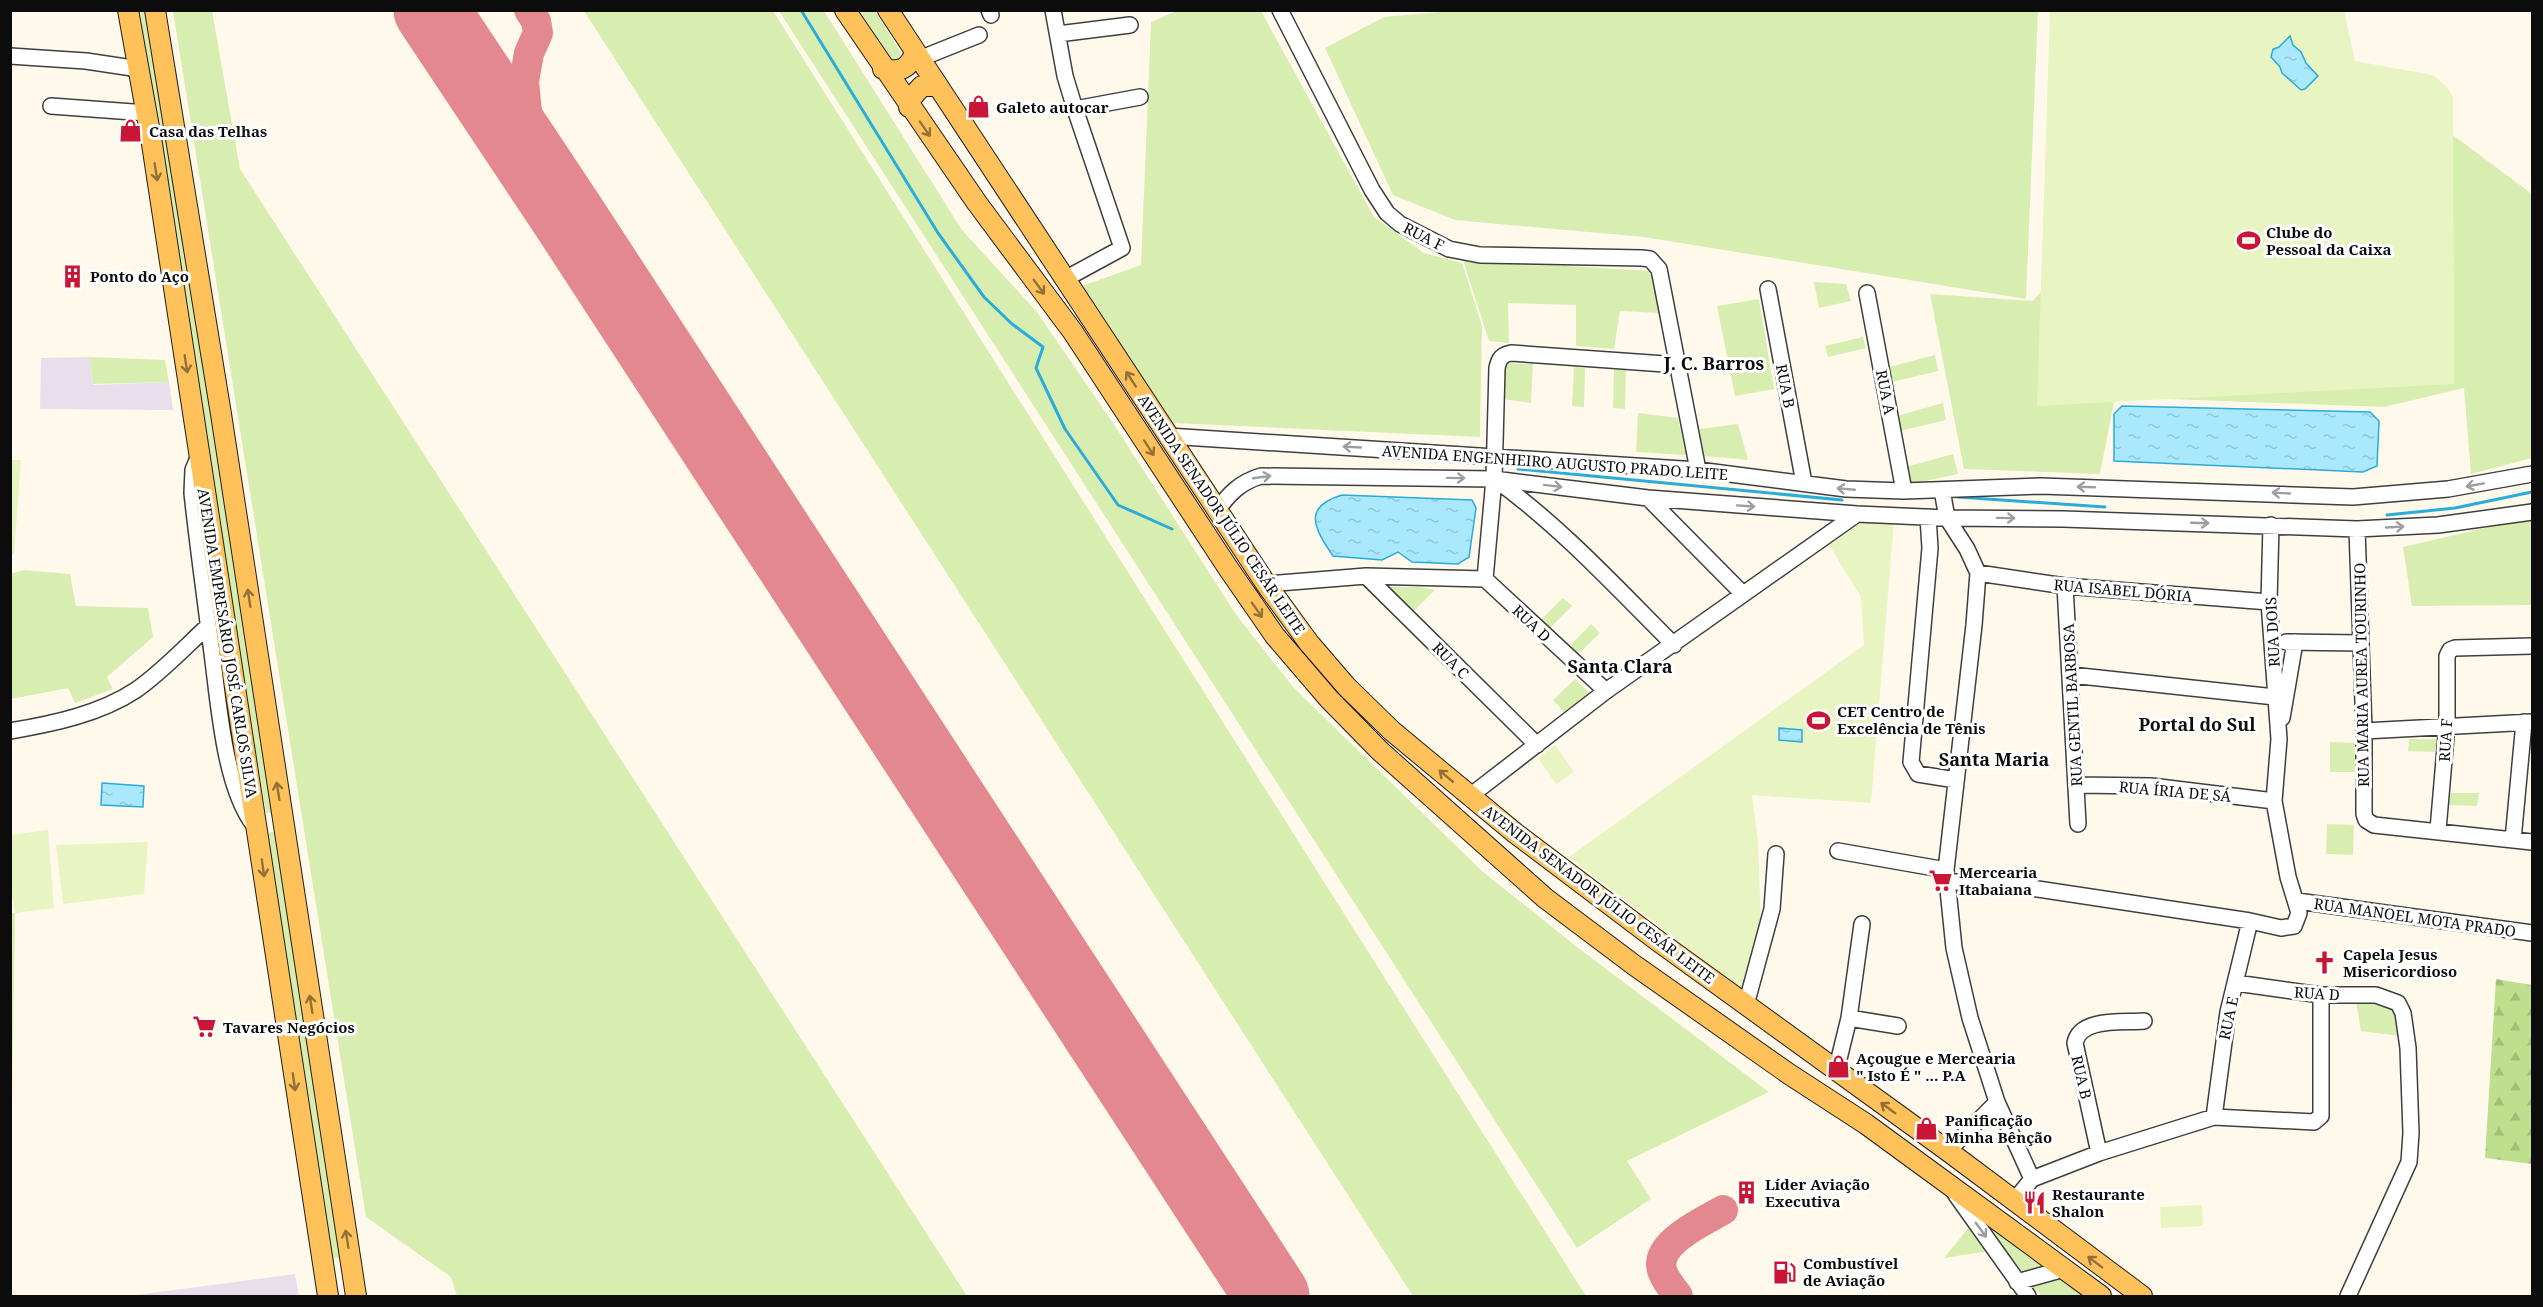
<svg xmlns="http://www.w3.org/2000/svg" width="2543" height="1307" font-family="'Noto Serif',serif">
<defs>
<pattern id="forest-firs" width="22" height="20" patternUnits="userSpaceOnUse" patternTransform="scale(1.5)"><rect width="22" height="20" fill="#bee08e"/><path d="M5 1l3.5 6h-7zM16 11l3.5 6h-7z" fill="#a2bf79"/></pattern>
<pattern id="water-ripples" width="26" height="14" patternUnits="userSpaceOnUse" patternTransform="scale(1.5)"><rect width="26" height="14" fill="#aae8fd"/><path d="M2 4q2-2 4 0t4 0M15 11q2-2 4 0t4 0" fill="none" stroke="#91c6d8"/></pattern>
</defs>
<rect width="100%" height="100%" fill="#fff9eb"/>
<path fill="#e9dfec" d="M90 357 93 385 169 382 173 410 40 409 41 358Z
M295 1274 299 1296H128Z"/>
<path fill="#d8eeb1" d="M134 11H146L160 74 275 813H266Z
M173 11H212L240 169 967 1296H457L451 1277 366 1217Z
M584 11H773L1586 1296H1413Z
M779 11H824L962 230 1037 312 1115 426 1237 616 1294 688 1482 871 1577 947 1769 1092 1627 1161 1651 1199 1577 1248Z
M852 11H875L901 53 899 60 894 62 884 61Z
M1177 11H1261L1374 217 1424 253 1462 263 1482 326 1480 437 1173 423 1082 286 1141 265 1151 22Z
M1451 11H2038L2026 299 1644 237 1455 220 1393 195 1325 48 1384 17Z
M2374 76 2532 194V458L2471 474 2464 388 2384 407 2115 397 2100 474 1964 469 1930 294 2033 301 2053 277Z
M1463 260 1652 271 1660 313 1620 311 1614 349 1576 346V305L1508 303 1509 343 1489 341Z
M1814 282 1846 284 1851 301 1819 308Z
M1759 299 1774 389 1735 396 1717 306Z
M1863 337 1866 348 1828 357 1825 346Z
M1935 355 1938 371 1892 382 1889 367Z
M90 357 165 360 169 382 93 384Z
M1504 363 1533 364 1531 403 1502 399Z
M1574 367 1585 368 1584 407 1572 406Z
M1614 370H1626L1625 409 1613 408Z
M1943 403 1946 420 1900 431 1897 416Z
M1638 413 1678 418 1686 455 1636 452Z
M1738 424 1748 460 1705 456 1699 429Z
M1953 454 1958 474 1912 484 1906 467Z
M2532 517V605L2412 606 2403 547Z
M24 570 70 574 76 606 148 608 153 637 107 677 113 689 75 703 68 688 11 699V574Z
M1385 587H1419L1435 590 1413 612Z
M1563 598 1572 606 1549 629 1541 620Z
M1591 624 1600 633 1577 655 1569 647Z
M1575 679 1591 694 1565 713 1553 700Z
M2409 739H2437L2435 752 2408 751Z
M2330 742 2358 743 2357 772H2330Z
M2450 793H2479L2477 806 2449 805Z
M2327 824 2354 825 2353 855 2326 854Z
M278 831 342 1259 328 1257 266 833Z
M11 913H15L11 1167 10 913Z
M2356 1001 2395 1007 2399 1036 2361 1031Z
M1970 1226 1989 1251 1944 1258Z
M1997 1230 2049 1269 2023 1275 1994 1236Z
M2058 1278 2069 1281 2090 1296H2042L2031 1286Z"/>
<path fill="url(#forest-firs)" d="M2496 979 2532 985V1164L2485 1158Z"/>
<path fill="#e9f4c3" d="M2050 11H2344L2355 61 2433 75 2447 87 2453 97 2454 384 2037 406Z
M10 460H21L14 554H10Z
M1865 520 1894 521 1871 803 1752 795 1758 842 1761 922 1744 992 1569 857 1864 645 1861 597 1829 545Z
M1555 745 1574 772 1556 784 1538 758Z
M48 830 54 908 15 913 10 880 11 835Z
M148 842 144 894 63 904 56 845Z
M2202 1205 2203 1226 2161 1228 2160 1207Z"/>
<path fill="url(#water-ripples)" stroke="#29acdb" stroke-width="1.5" d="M2290 36 2293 45 2301 52 2306 63 2318 76 2305 89 2301 90 2282 73 2280 67 2271 57 2273 49 2279 47Z
M2122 406 2370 412 2379 421 2377 466 2363 472 2114 461V414Z
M1342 495 1472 500 1476 508 1469 557 1458 564 1412 562 1398 552 1382 560 1333 556C1314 528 1302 507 1342 495Z
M1779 728 1802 730V742L1779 740Z
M102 783 144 786 143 807 101 805Z"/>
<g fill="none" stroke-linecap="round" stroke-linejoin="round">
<path stroke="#29acdb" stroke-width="3" d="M801 10 938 233 984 297 1012 324 1043 347 1036 368 1065 429 1118 505 1172 529
M1518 469 1842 500
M1958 497 2105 507
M2387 515 2455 508 2532 492"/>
<path stroke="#e48890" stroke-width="30" d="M529 10 536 21 538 33 529 53 524 82 527 112 549 180 568 216
M462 58 458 32 462 10
M1678 1296C1673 1289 1666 1281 1663 1273 1651 1244 1703 1222 1723 1210"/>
<path stroke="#e48890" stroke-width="75" d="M431 10 568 216 1272 1296"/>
<defs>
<path id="minor" d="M989 10 991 15
M1053 10 1065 76 1075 109 1122 248 1065 279
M1280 10 1372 190 1387 213 1400 224 1449 249 1480 255 1642 258 1650 259 1659 269 1698 470
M1058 34 1130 25
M10 56 86 61 139 69
M919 59 979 35
M51 106 147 113
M1075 109 1140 97
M1768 289 1804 483
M1867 293 1904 491
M1168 436 1698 470 1846 489 1904 491 2041 486 2353 497 2448 489 2532 474
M198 458 193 470 192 493C198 549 206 605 213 661 219 708 225 786 253 824
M1496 480C1561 527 1616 587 1674 645
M1942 490 1947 518 1967 549 1978 573 1974 625 1946 870 1954 948 1970 1018 1997 1102 2032 1179
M1648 498 1743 594
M1217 511C1229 493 1241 482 1261 476L1494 479 1648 498 1857 514 1947 518 2063 519 2357 529 2438 525 2532 512
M1928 517 1930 548 1911 762 1918 774 1956 780
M2357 529 2364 731V814L2366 820 2374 825 2532 842
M1978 573 2065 586 2269 602
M1366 576 1537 745
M1485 579 1494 479 1497 368C1499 359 1501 355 1511 353L1679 365
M1485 579 1606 691
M1266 584 1366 576 1485 579
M2065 586 2078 824
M2286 642 2361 643
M2071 675 2275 697
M2282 718 2295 642
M10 731C52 724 100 714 136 690 162 672 185 647 208 626
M2364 731 2532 722
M2076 785 2151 786 2274 801
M1470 796 1606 691 1857 514
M2438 830 2447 725V656L2450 650 2455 648 2532 646
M2513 840 2524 722
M1838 851 1946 870
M1947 882H1992L2250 921 2281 928 2294 926 2299 913 2288 877 2274 801 2279 739 2269 602 2271 525
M2297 901 2532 933
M2236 983 2321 995H2376L2398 1003 2403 1013 2408 1048 2411 1133 2409 1162 2348 1296
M1746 1005 1772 909 1776 854
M1849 1018 1898 1026
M1836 1071 1849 1018 1862 924
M2214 1117 2228 1012 2250 921
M1948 1151 1997 1102
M2099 1153 2075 1043C2080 1017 2123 1023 2144 1021
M1956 1195 2028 1296
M2014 1201 2032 1179 2099 1153 2214 1117 2314 1122 2321 1116V995
M2017 1282 2064 1269"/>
<path id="major" d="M128 10 152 144 328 1296
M155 10 221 414 356 1296
M845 10 977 203 1073 332 1228 568 1275 636 1329 699 1380 751 1545 898 1634 965 1789 1074 1866 1124 2101 1296
M888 10 1266 584 1309 643 1346 686 1392 731 1515 833 1658 941 1948 1151 2142 1296
M883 69C900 72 908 70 915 53
M909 107 912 97 922 86H938"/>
</defs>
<use href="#minor" stroke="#3f3f3f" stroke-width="18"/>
<use href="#major" stroke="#1d1d1d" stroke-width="22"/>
<use href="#minor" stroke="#fff" stroke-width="15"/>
<use href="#major" stroke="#ffc25b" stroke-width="20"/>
</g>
<defs><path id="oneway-shaft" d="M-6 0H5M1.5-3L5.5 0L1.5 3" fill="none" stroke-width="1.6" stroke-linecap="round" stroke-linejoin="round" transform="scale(1.5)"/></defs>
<g stroke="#927037">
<use href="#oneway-shaft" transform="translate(925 129) rotate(55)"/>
<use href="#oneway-shaft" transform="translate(156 172) rotate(81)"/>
<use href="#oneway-shaft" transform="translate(1039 287) rotate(54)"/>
<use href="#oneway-shaft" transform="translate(186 364) rotate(81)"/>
<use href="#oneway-shaft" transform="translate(1131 379) rotate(-123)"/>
<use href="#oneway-shaft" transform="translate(1149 448) rotate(57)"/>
<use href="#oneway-shaft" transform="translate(249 598) rotate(-99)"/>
<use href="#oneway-shaft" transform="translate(1257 610) rotate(55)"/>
<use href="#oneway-shaft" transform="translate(1446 776) rotate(-140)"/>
<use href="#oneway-shaft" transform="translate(278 791) rotate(-99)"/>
<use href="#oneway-shaft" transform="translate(263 868) rotate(82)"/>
<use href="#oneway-shaft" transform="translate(311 1004) rotate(-99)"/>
<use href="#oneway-shaft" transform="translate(294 1082) rotate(82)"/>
<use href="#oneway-shaft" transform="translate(1888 1108) rotate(-144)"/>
<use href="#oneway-shaft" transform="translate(347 1239) rotate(-99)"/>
<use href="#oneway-shaft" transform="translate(2095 1262) rotate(-143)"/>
</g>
<g stroke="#9e9e9e">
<use href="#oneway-shaft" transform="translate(1352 447) rotate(-177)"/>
<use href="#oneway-shaft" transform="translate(1262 477) rotate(-8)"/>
<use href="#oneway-shaft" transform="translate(1456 478) rotate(1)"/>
<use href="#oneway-shaft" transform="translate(2475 485) rotate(170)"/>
<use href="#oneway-shaft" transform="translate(1553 486) rotate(7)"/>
<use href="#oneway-shaft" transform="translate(2086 487) rotate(-178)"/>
<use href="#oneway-shaft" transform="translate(1846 489) rotate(-175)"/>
<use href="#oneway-shaft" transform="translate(2281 493) rotate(-177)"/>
<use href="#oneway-shaft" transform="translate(1746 506) rotate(4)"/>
<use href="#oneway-shaft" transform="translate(2006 518) rotate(1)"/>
<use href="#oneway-shaft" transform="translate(2200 523) rotate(2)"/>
<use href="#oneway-shaft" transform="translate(2395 527) rotate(-3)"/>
<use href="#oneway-shaft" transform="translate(1981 1230) rotate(54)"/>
</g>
<defs>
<symbol id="shop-bare" viewBox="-9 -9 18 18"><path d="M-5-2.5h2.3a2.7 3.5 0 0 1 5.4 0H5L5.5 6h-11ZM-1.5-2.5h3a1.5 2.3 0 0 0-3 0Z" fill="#ca1636" stroke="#fff" stroke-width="2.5" paint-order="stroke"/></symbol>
<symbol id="stadium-bare" viewBox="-9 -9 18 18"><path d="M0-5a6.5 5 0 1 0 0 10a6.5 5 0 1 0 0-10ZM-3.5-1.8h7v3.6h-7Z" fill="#ca1636" stroke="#fff" stroke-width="2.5" paint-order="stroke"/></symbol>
<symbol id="building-bare" viewBox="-9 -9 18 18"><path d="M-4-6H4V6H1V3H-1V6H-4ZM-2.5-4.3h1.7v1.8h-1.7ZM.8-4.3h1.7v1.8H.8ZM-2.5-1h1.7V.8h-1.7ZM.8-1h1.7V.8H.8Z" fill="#ca1636" stroke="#fff" stroke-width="2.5" paint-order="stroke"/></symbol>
<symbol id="supermarket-bare" viewBox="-9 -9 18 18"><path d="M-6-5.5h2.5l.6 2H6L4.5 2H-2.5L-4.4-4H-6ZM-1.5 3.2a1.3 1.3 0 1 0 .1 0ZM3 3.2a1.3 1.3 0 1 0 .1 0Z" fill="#ca1636" stroke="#fff" stroke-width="2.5" paint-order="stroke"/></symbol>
<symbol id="church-bare" viewBox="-9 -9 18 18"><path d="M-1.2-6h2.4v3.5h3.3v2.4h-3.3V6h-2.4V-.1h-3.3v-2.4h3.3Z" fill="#ca1636" stroke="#fff" stroke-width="2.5" paint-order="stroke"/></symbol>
<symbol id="restaurant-bare" viewBox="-9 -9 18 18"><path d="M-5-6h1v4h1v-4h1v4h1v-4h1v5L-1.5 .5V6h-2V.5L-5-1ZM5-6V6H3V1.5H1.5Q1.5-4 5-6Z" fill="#ca1636" stroke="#fff" stroke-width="2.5" paint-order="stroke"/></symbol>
<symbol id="fuel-bare" viewBox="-9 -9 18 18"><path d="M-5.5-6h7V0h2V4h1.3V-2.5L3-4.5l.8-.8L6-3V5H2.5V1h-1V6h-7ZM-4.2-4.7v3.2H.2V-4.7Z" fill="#ca1636" stroke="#fff" stroke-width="2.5" paint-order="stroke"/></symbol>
</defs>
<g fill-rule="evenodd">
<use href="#shop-bare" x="962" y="90" width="33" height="33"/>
<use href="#shop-bare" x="114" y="114" width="33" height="33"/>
<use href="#stadium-bare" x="2232" y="224" width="33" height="33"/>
<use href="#building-bare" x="56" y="260" width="33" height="33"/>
<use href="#stadium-bare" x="1802" y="704" width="33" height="33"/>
<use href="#supermarket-bare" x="1924" y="864" width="33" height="33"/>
<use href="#church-bare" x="2308" y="946" width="33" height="33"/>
<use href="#supermarket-bare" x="188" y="1010" width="33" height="33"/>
<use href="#shop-bare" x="1822" y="1050" width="33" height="33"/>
<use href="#shop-bare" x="1910" y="1112" width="33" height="33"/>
<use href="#building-bare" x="1730" y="1176" width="33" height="33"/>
<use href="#restaurant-bare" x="2018" y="1186" width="33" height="33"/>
<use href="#fuel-bare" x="1768" y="1256" width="33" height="33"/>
</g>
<g text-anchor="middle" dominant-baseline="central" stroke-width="6" stroke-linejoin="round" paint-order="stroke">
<g font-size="15" font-weight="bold" fill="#0c0c0c" stroke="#fff" text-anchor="start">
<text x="996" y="107">Galeto autocar</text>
<text x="149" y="131">Casa das Telhas</text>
<text x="2266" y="232">Clube do<tspan x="2266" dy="17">Pessoal da Caixa</tspan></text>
<text x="90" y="276">Ponto do Aço</text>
<text x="1837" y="711">CET Centro de<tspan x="1837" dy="17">Excelência de Tênis</tspan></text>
<text x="1959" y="872">Mercearia<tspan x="1959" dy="17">Itabaiana</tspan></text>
<text x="2343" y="954">Capela Jesus<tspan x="2343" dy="17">Misericordioso</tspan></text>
<text x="223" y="1027">Tavares Negócios</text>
<text x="1856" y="1058">Açougue e Mercearia<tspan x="1856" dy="17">" Isto É " ... P.A</tspan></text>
<text x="1945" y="1120">Panificação<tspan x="1945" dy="17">Minha Bênção</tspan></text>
<text x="1765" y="1184">Líder Aviação<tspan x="1765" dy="17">Executiva</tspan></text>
<text x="2052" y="1194">Restaurante<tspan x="2052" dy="17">Shalon</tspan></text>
<text x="1803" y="1263">Combustível<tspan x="1803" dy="17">de Aviação</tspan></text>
</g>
<g font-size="15" fill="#0c0c0c" stroke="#fff">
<text transform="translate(1424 236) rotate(27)">RUA F</text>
<text transform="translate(1786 386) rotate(79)">RUA B</text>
<text transform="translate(1886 392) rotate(79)">RUA A</text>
<text transform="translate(1555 462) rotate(4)">AVENIDA ENGENHEIRO AUGUSTO PRADO LEITE</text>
<text transform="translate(1222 514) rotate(56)">AVENIDA SENADOR JÚLIO CESÁR LEITE</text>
<text transform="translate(2123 590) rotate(5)">RUA ISABEL DÓRIA</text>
<text transform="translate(1532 623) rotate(43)">RUA D</text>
<text transform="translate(2272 632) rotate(-93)">RUA DOIS</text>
<text transform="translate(228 643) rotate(81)">AVENIDA EMPRESÁRIO JOSÉ CARLOS SILVA</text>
<text transform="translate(1451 660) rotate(45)">RUA C</text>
<text transform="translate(2361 675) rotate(-91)">RUA MARIA AUREA TOURINHO</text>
<text transform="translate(2072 705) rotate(-93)">RUA GENTIL BARBOSA</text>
<text transform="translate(2445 740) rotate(-87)">RUA F</text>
<text transform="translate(2175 791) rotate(5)">RUA ÍRIA DE SÁ</text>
<text transform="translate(1599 894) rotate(37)">AVENIDA SENADOR JÚLIO CESÁR LEITE</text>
<text transform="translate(2415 917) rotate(8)">RUA MANOEL MOTA PRADO</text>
<text transform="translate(2317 993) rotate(4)">RUA D</text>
<text transform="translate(2228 1018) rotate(-78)">RUA E</text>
<text transform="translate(2082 1077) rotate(77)">RUA B</text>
</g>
<g font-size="18" font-weight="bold" fill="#0c0c0c" stroke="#fff">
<text x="1714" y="363">J. C. Barros</text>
<text x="1620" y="666">Santa Clara</text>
<text x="2197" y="724">Portal do Sul</text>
<text x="1994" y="759">Santa Maria</text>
</g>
</g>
<rect width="2543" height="1307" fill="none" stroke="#0c0c0c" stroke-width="24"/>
</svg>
